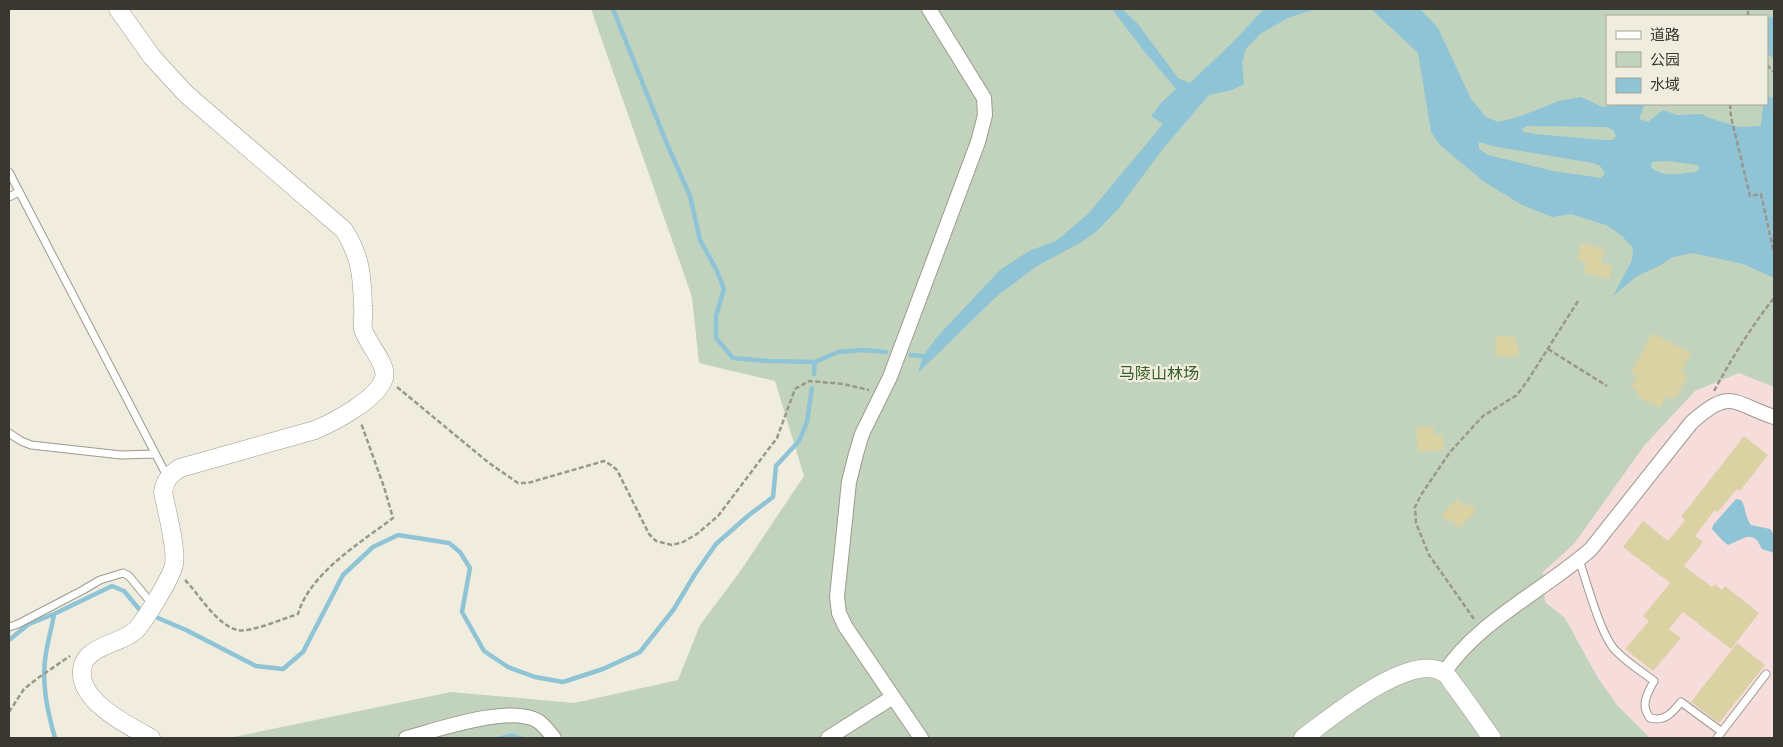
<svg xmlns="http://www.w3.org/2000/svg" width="1783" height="747" font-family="Rubik,'Noto Sans SC',sans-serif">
<rect width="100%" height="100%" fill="#f0eddf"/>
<path fill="#f7dcdc" d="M1739 373 1774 387V738H1650L1618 706 1598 678 1565 618 1545 602 1543 572 1574 544 1644 446 1695 391Z"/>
<path fill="#c1d3bc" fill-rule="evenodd" d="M591 9H1774V387L1739 373 1695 391 1644 446 1574 544 1543 572 1545 602 1565 618 1598 678 1618 706 1650 738H527L512 733 491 738H229L451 692 574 703 678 680 700 625 739 573 804 476 775 381 699 363 692 297ZM1607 16H1767V104H1607Z"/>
<path fill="#8ec4d6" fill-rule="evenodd" d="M1112 9H1122L1138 24 1178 78 1190 83 1231 44 1264 9H1315L1288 18 1260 34 1246 49 1242 63 1244 84 1232 90 1209 95 1162 150 1119 208 1097 231 1080 243 1037 266 997 296 918 373 923 356 937 337 1000 270 1029 251 1056 241 1088 214 1163 124 1151 116 1162 102 1176 89 1144 51Z
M1371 9H1419L1422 11 1438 28 1471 99 1486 117 1498 122 1518 117 1559 101 1581 97 1602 107 1628 104H1645L1639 119 1648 122 1663 110 1677 115 1703 114 1706 117 1739 127 1761 126 1763 104H1767V96L1774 98V278L1743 264 1693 253 1673 257 1659 266 1637 276 1613 296 1632 260 1633 248 1621 235 1606 225 1571 214 1552 217 1522 205 1483 181 1440 145 1431 132 1418 53ZM1527 126 1607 127 1613 130 1616 136 1613 140H1603L1535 134 1524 132 1522 129ZM1479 142 1497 147 1593 163 1600 166 1605 173 1601 178 1553 171 1488 155 1479 149ZM1668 161 1697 165 1700 167 1696 172C1681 173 1663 179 1651 167L1652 162Z
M1774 17V58L1767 54V18Z
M1736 499 1741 500C1746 507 1744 515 1751 525L1770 529 1773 533 1774 532V553L1762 549 1757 540 1752 537H1746L1728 545 1723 541 1712 529 1713 525Z
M512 733 527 738H491Z"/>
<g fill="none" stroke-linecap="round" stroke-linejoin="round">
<path stroke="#8ec4d6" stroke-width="4.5" d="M613 9 667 144 690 196 700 240 717 271 724 289 716 316V338L733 358 768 361 815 362
M911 355 923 356
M814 374 815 362 838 352 863 350 886 352
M54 614C52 627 48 640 46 653 41 682 47 710 55 738
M158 618 186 630 256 666 283 669 303 652 343 575 373 547 398 535 449 543 460 552 470 568 462 612 484 651 508 667 535 677 563 682 603 669 640 652 674 609 695 574 716 544 749 515 773 497 776 466 799 441 807 422 812 388
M9 640 29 624 54 614 112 586 124 591 139 609"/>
</g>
<path fill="#dbd2a4" d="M1581 243 1605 249 1601 263 1612 266 1609 279 1584 273 1586 262 1577 260Z
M1652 333 1691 353 1681 372 1688 376 1676 399 1666 397 1660 408 1636 396 1638 391 1631 387 1637 376 1631 373Z
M1496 336 1516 337 1515 344 1519 345 1518 357 1495 356Z
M1433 426 1434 435H1443L1444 450 1418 452 1416 428Z
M1744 436 1768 455 1740 491 1737 489 1718 512 1715 510 1695 536 1703 542 1684 566 1712 587 1715 584 1722 590 1725 586 1759 613 1731 649 1683 612 1669 629 1681 638 1653 671 1625 649 1649 621 1643 616 1670 583 1623 547 1643 521 1668 541 1685 520 1681 517Z
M1457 499 1465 507 1469 503 1476 511 1459 528 1451 520 1449 523 1441 515Z
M1737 643 1765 665 1719 723 1691 702Z"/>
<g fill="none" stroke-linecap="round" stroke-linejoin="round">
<defs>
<path id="service" d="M9 172 168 478
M9 197 19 192
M9 433 21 441 31 445 121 455 155 454
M1579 560C1587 582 1601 638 1617 652 1628 663 1641 671 1654 681 1647 694 1640 705 1650 718 1665 722 1672 713 1681 702L1722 732
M9 627 18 624 83 590 100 580 123 573 129 576 152 604
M1717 738 1766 674"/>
<path id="minor" d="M1444 673C1478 621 1545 590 1591 549L1691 423C1731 387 1732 403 1774 417
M406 738C437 730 510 704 538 721 544 725 550 733 554 738
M828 738 893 697
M921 738 845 626 839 613 837 597 849 482 856 454 862 434 890 377 978 142 985 115 984 98 929 9"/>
<path id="tertiary" d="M118 9 152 57 186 94 344 230C361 257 362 276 363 306 364 314 362 323 363 329 367 344 388 364 384 378 378 399 334 422 315 430L180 468C170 474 165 480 163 492 166 508 177 549 174 564 172 577 145 620 136 630 124 641 105 643 92 653 85 658 82 664 82 672 80 702 129 726 151 738
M1303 738C1329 719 1411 650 1444 673 1448 675 1451 681 1454 685 1467 702 1479 720 1492 738"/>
</defs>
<use href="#service" stroke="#9d9a8d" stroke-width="9"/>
<use href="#minor" stroke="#9d9a8d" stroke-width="16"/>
<use href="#tertiary" stroke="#9d9a8d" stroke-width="19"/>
<path stroke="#9a988e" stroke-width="2.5" stroke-dasharray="5 2.5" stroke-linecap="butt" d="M1748 16V9
M1767 65 1774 72
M1730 104 1731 117 1750 196 1761 194 1774 253
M1548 349 1607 386
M397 387 489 463 518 483H528L604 461 611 465 617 470 649 534 656 541 672 545 683 542 697 534 718 516 777 438 795 389 809 381 843 384 869 390
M1714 391C1732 358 1751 327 1774 298
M185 580C199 594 217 626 238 630 250 633 285 618 298 614 310 573 360 543 393 518L384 487 361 423
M1474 619 1429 555 1416 523 1415 507 1421 495 1450 452 1483 416 1517 395 1528 380 1578 301
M9 712 24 689 38 678 70 656"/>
<use href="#service" stroke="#fff" stroke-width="7"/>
<use href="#minor" stroke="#fff" stroke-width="14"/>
<use href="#tertiary" stroke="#fff" stroke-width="18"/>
</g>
<g text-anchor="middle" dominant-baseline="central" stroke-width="4.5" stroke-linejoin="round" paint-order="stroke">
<g font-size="16" fill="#375f2b" stroke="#f0eddf">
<text x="1159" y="373">马陵山林场</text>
</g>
</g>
<rect width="1783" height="747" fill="none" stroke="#383732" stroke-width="20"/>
<rect x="1606" y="15" width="162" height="90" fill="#f0eddf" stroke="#a6a49a"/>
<rect x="1616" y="31" width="25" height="8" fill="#ffffff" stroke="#a6a49a"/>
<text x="1650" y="40" font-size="15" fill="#383732">道路</text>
<rect x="1616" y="52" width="25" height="15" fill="#c1d3bc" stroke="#a6a49a"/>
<text x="1650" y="65" font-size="15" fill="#383732">公园</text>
<rect x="1616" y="78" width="25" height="15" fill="#8ec4d6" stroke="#a6a49a"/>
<text x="1650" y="90" font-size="15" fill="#383732">水域</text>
</svg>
